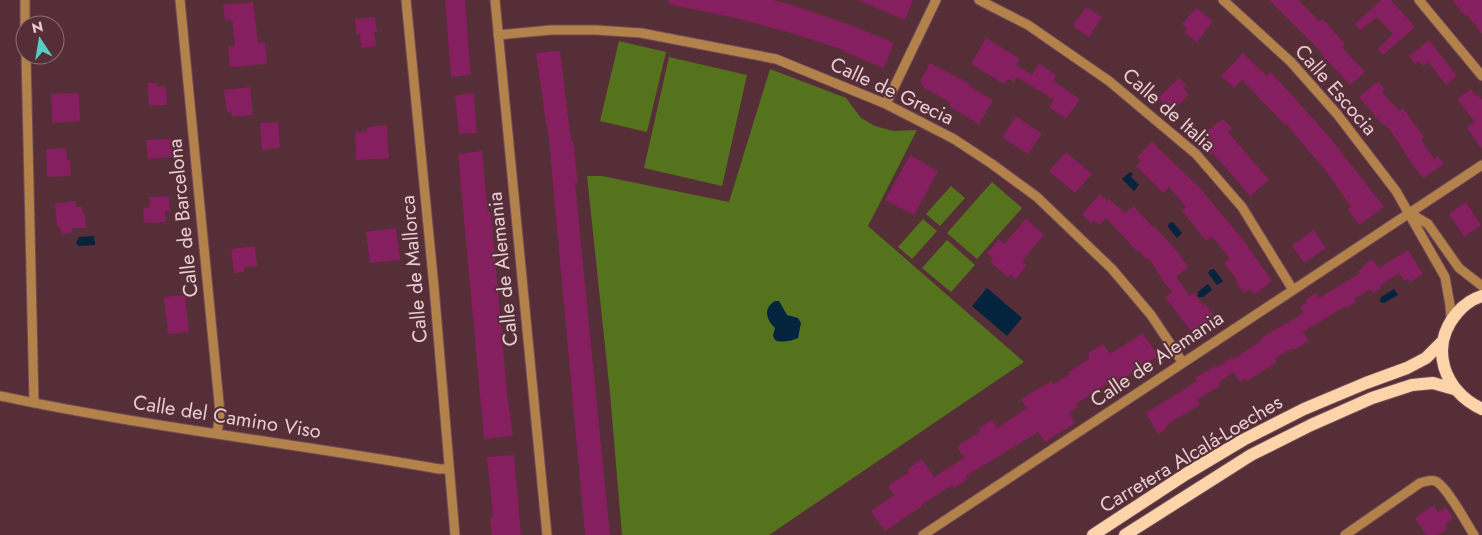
<svg xmlns="http://www.w3.org/2000/svg" width="1482" height="535" font-family="Jost,sans-serif">
<rect width="100%" height="100%" fill="#562e37"/>
<path fill="#55731d" d="M619 41 666 52 647 132 600 121Z
M669 57 747 75 722 186 644 168Z
M770 69 846 98 861 118 875 126 893 131 917 130 868 226 1024 362 769 535H622L610 393 587 176H602L729 202Z
M992 182 1022 208 977 259 947 233Z
M951 186 965 198 940 226 926 214Z
M923 219 937 231 912 259 898 247Z
M947 240 975 265 951 292 922 268Z"/>
<path fill="#04243e" d="M1130 172 1133 174 1131 177 1139 185 1134 191 1122 179Z
M1173 222 1182 233 1177 238 1168 227 1169 223Z
M94 236 95 245 79 246 76 243 79 237Z
M1214 269 1223 281 1217 285 1208 273 1210 270Z
M1208 284 1212 290 1203 297H1198V292Z
M987 288 1022 318 1007 336 972 306Z
M1394 289 1398 295 1384 303 1380 302 1381 297Z
M775 301H779L787 315 798 318 801 323 798 338C792 341 781 343 775 340L773 336 775 328C766 320 763 308 775 301Z"/>
<path fill="#851f5f" d="M445 0H465L471 75 451 77Z
M669 0H773L789 4 853 26 894 43 884 68 844 52V50L791 33 735 18 669 4Z
M858 0H913L905 20Z
M1269 0H1298L1319 21 1322 19 1328 25 1345 44 1342 47 1365 72 1350 85 1321 54 1322 53Z
M1381 0H1391L1415 27 1383 55 1378 49 1393 34 1377 17 1361 30 1355 24Z
M1452 0H1482V34L1467 15 1465 16Z
M253 2 258 43 265 42 267 64 230 67 228 46H235L232 19 225 20 223 5Z
M1086 7 1102 17 1089 37 1073 26Z
M1196 8 1213 21 1197 42 1184 32 1187 28 1182 24Z
M375 17 377 32H374L376 46 361 48 360 34H356L355 19Z
M986 38 1020 59 1016 65 1032 75 1039 63 1056 75 1053 81 1080 99 1066 119 1049 107 1054 100 1017 77 1014 82 1008 79 1004 84 971 64Z
M1429 40 1457 76 1446 85 1428 62 1423 66 1419 61 1415 64 1409 56Z
M560 51 571 141H573L578 183H575L580 234 610 535H585L548 130H547L536 53Z
M1243 53 1267 76 1271 72 1290 93 1332 140 1384 207 1359 225 1348 209 1351 207 1326 171 1286 124 1285 125 1242 80 1234 88 1221 76Z
M930 63 970 84 969 86 993 100 979 124 949 106 951 103 924 88 920 81Z
M1179 78 1186 85 1183 88 1189 94 1172 112 1158 98Z
M1378 81 1385 90 1382 92 1399 111 1403 108 1424 137 1421 139 1434 159 1438 156 1444 164 1424 178 1414 167 1390 130 1383 123 1382 124 1359 97Z
M147 83H157V86H166L167 105 149 106Z
M250 87 253 115 232 117 231 112H227L224 90Z
M1471 89 1476 96 1478 95 1482 100V149L1467 128 1475 122 1457 99Z
M79 93 80 121 52 123 51 94Z
M474 93 477 133 459 134 455 95Z
M1016 116 1042 134 1028 154 1002 137Z
M1223 119 1232 128 1228 132 1269 180 1250 196 1213 153 1211 155 1197 140 1218 122 1219 123Z
M278 122 280 148 262 150 260 123Z
M387 125 389 158 356 160 355 132 367 131V127Z
M172 139 173 157 148 159 146 140Z
M1152 142 1199 187 1244 241 1272 281 1254 295 1250 289 1244 293 1236 282 1238 281 1224 263 1230 259 1217 242 1211 237 1206 241 1182 211 1186 207 1169 187 1163 193 1136 166 1141 161 1137 157Z
M66 148 67 160H70L71 176 47 177 46 149Z
M482 151 488 212H491L507 393 513 436 484 439 458 154Z
M1066 152 1092 174 1075 193 1049 171Z
M910 155 938 171 914 215 885 200Z
M1100 194 1107 201 1109 199 1125 213 1133 206 1153 227 1154 226 1177 251 1188 267 1176 277 1190 296 1194 293 1203 305 1205 304 1216 319 1194 335 1165 297 1172 292 1161 279 1162 278 1149 259 1147 260 1139 251 1138 252 1106 218 1099 225 1094 220 1091 223 1082 214Z
M169 196 170 211 165 212 166 222 144 223 143 208 150 207 149 197Z
M76 201V207H82L83 214H85L86 228H72V233L61 234 60 227H57L55 203Z
M1466 202 1481 225 1464 237 1449 214Z
M1026 219 1044 235 1022 261 1027 265 1016 279 1010 275 1008 277 990 262 993 259 987 253 999 239 1004 244Z
M396 228 400 260 370 263 366 232Z
M1314 230 1326 248 1304 263 1292 245Z
M255 246 257 266 244 267V272L234 273 231 249Z
M1408 250 1423 274 1410 282 1408 279 1404 281 1399 273 1380 286 1381 288 1373 293 1371 289 1354 299 1356 302 1347 308 1346 306 1303 332 1309 341 1294 350 1293 348 1275 358 1277 362 1247 381 1245 379 1240 382 1233 372 1218 383 1220 386 1197 400 1200 405 1173 421 1166 426 1167 428 1158 434 1146 413 1197 381 1195 378 1215 366 1216 368 1232 357 1234 359 1262 340 1261 338 1304 313 1300 307 1307 303 1305 300 1316 293 1319 298 1360 273 1358 271 1364 267 1363 266 1372 259 1379 268Z
M185 295 189 332 168 334 164 297Z
M1143 333 1158 356 1109 387 1107 384 1076 404 1078 407 1069 413 1075 423 1045 442 1038 432 966 476 968 479 954 488 952 485 921 505 922 506 885 531 871 511 894 495 888 486 909 472 908 469 922 459 934 477 964 458 957 446 980 432 978 429 992 420 997 428 1027 408 1021 399 1052 381 1054 384 1070 374 1069 372 1090 358 1088 353 1103 344 1110 354Z
M514 455 521 535H492L490 518 493 517 487 457Z
M1434 505 1438 512 1446 507 1453 518 1445 524 1447 529 1437 535H1426L1415 518Z"/>
<g fill="none" stroke-linecap="round" stroke-linejoin="round">
<defs>
<path id="minor" d="M25 0V25
M180 0 220 413 217 433
M406 0 434 287 455 535
M495 0 547 535
M979 0 1028 25 1109 81 1196 154 1242 207 1293 290
M1223 0 1291 62 1337 114 1396 191 1445 277 1450 305 1451 320
M1419 0 1482 76
M498 35 551 30H596L641 33 776 59 886 104 954 139 992 164 1037 197 1112 269 1151 315 1183 363
M26 55 34 403
M886 104 936 0
M1411 214 1428 224 1459 268 1482 286
M0 396C145 427 293 443 439 469H448
M923 535 1482 165
M1345 535 1420 483C1425 482 1430 479 1435 481 1446 485 1467 524 1474 535"/>
<path id="major" d="M1482 296C1472 299 1463 306 1457 313 1428 347 1444 392 1482 409
M1093 535 1186 474 1243 440 1304 409 1366 383 1407 368 1426 358 1443 341
M1125 535 1251 455 1311 425 1372 398 1412 385 1433 383 1454 389"/>
</defs>
<use href="#minor" stroke="#704b53" stroke-width="11"/>
<use href="#major" stroke="#704b53" stroke-width="14"/>
<use href="#minor" stroke="#b3814a" stroke-width="9"/>
<use href="#major" stroke="#fdd4aa" stroke-width="12"/>
</g>
<g text-anchor="middle" dominant-baseline="central" stroke-width="4" stroke-linejoin="round" paint-order="stroke">
<g font-size="20" fill="#e7cdd1" stroke="#562e37">
<text transform="translate(1336 90) rotate(49)">Calle Escocia</text>
<text transform="translate(892 91) rotate(25)">Calle de Grecia</text>
<text transform="translate(1169 110) rotate(41)">Calle de Italia</text>
<text transform="translate(183 218) rotate(-96)">Calle de Barcelona</text>
<text transform="translate(414 269) rotate(-95)">Calle de Mallorca</text>
<text transform="translate(503 269) rotate(-96)">Calle de Alemania</text>
<text transform="translate(1157 359) rotate(-34)">Calle de Alemania</text>
<text transform="translate(227 417) rotate(9)">Calle del Camino Viso</text>
<text transform="translate(1191 454) rotate(-31)">Carretera Alcalá-Loeches</text>
</g>
</g>
<g transform="translate(40 40) rotate(348)"><circle r="24" fill="#562e37" stroke="#906e75"/>
<path d="M0-4L9 19L0 12L-9 19Z" fill="#56cec3"/>
<text y="-8" font-size="14" font-weight="bold" text-anchor="middle" fill="#e7cdd1">N</text>
</g>
</svg>
